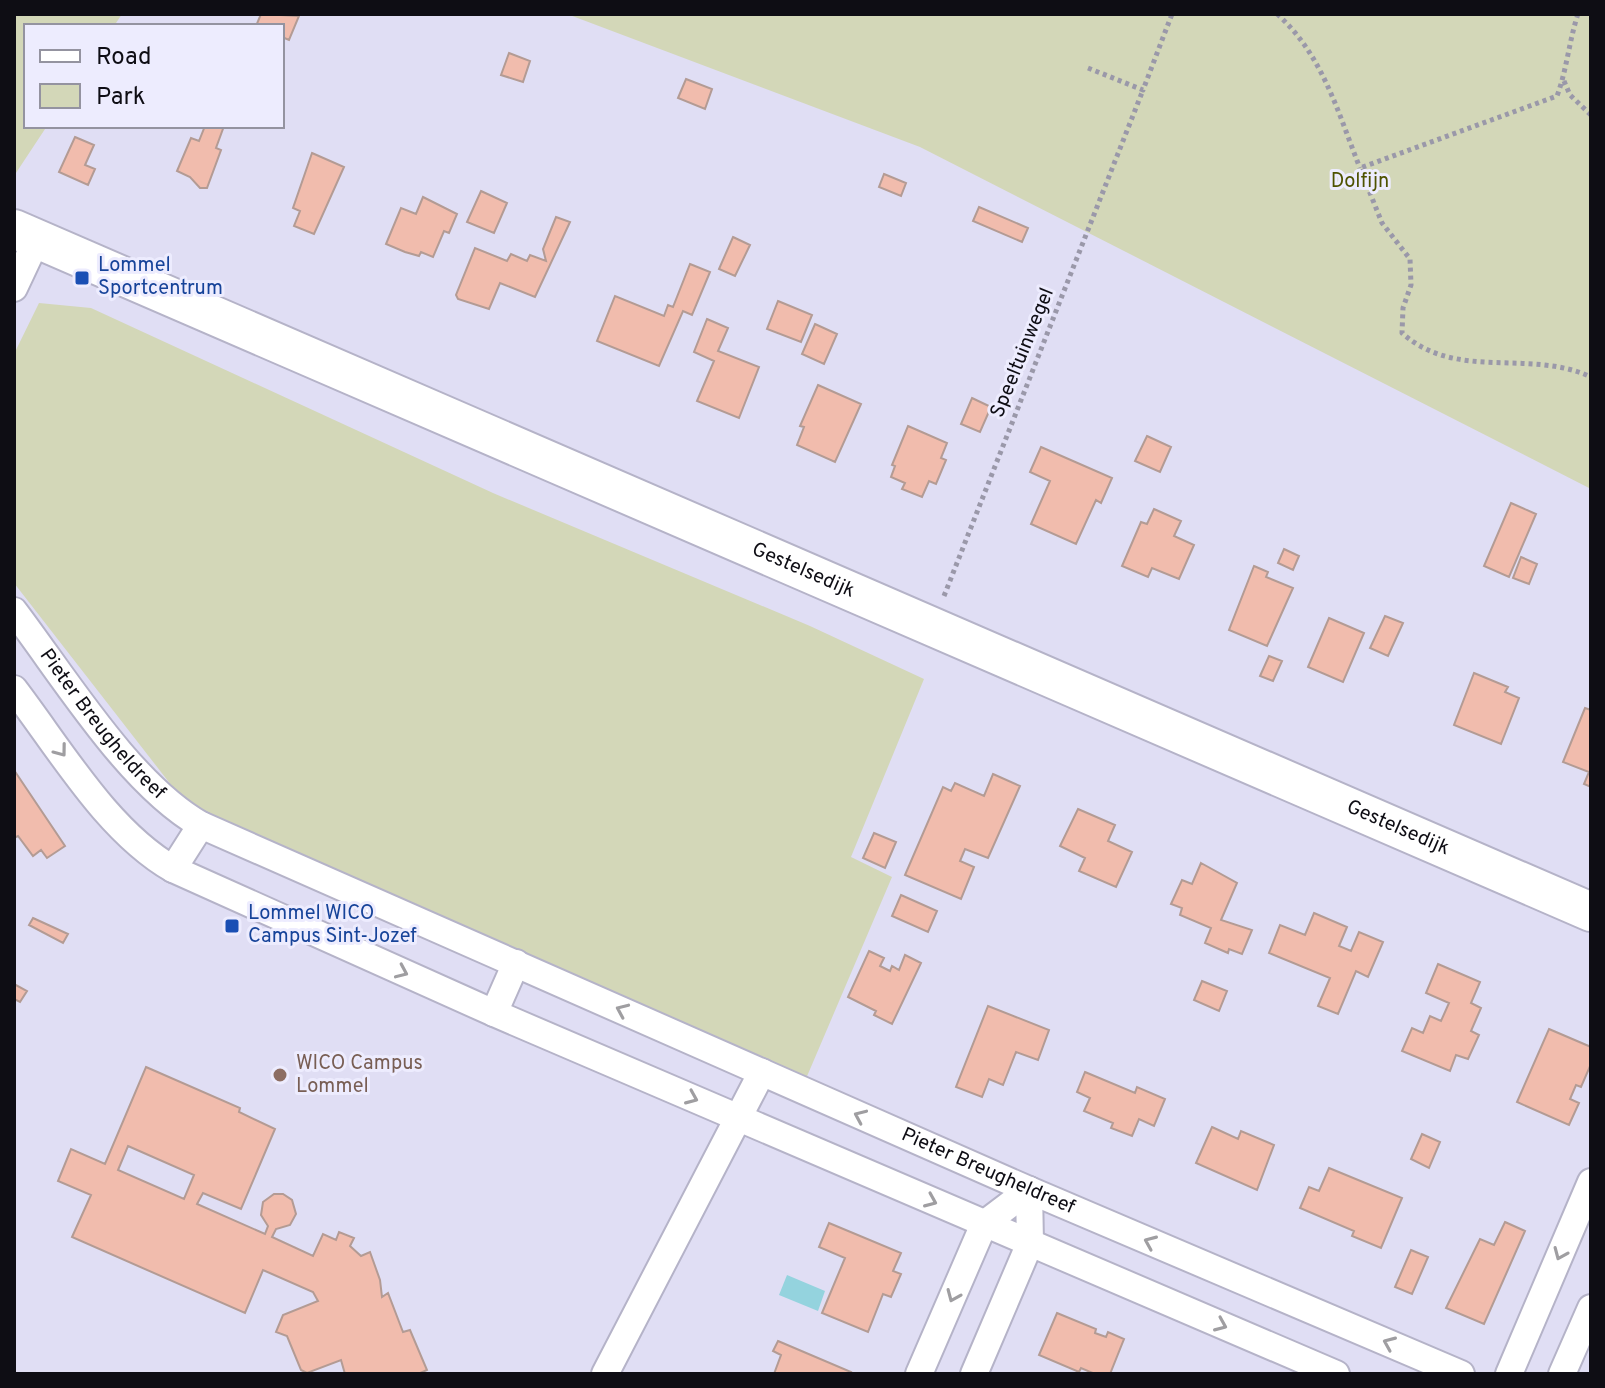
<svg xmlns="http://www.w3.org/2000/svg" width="1605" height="1388" font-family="Overpass,sans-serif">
<rect width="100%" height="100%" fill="#e0def4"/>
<path fill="#d3d7b8" d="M14 14H122L114 26H26V126H47L14 176Z
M567 14H1591V489L920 147Z
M39 303 91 308 493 493 810 626 924 679 851 857 892 877 805 1081 219 822 175 790 14 583V354Z"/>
<path fill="#94d3de" d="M787 1275 825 1291 818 1311 779 1295Z"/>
<path fill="#f1bcad" stroke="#b39b94" stroke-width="2" fill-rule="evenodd" d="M261 14 299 16 289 40 282 37V26H256Z
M509 53 530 61 523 82 501 75Z
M686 79 712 89 705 109 678 98Z
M205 126H224L216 148 221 150 207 188H200L190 177 177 171 191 138 199 141Z
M75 137 94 145 85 165 95 169 88 185 59 172Z
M312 153 344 167 314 234 294 226 300 211 293 208Z
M884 174 906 183 901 196 879 187Z
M481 191 507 203 494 233 467 222Z
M423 197 457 214 449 233 444 231 433 257 421 252 419 256 405 252 386 244 401 208 416 214Z
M979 207 1028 228 1022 242 973 221Z
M556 217 570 222 535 297 500 283 489 309 458 299 456 295 475 248 507 261 511 254 527 261 530 255 546 261 543 249Z
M733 237 750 245 735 276 719 269Z
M690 264 710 272 692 315 683 311 659 366 597 341 615 296 664 316 668 305 673 307Z
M778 301 812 315 801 342 767 329Z
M707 319 728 328 718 351 759 367 739 418 697 401 714 361 694 352Z
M815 324 837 334 824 364 802 354Z
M818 385 861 404 835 462 797 445 804 427 800 426Z
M972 398 991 407 980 432 961 424Z
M908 426 947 443 941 458 946 460 936 484 929 481 922 497 902 489 905 483 891 477 895 466 892 465Z
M1147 436 1171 447 1160 472 1135 461Z
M1041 447 1112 478 1101 503 1096 500 1076 544 1031 524 1050 481 1030 472Z
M1511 503 1536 514 1509 577 1484 566Z
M1154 509 1181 521 1174 536 1194 545 1179 579 1152 568 1148 577 1122 566 1141 522 1147 524Z
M1284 549 1299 556 1293 570 1278 563Z
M1521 557 1537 564 1529 584 1513 578Z
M1254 566 1268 572 1266 577 1293 588 1267 646 1229 630Z
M1385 616 1403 623 1388 656 1370 648Z
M1329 618 1364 633 1343 682 1308 667Z
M1269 656 1282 661 1273 681 1260 676Z
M1474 673 1508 687 1505 692 1519 698 1501 744 1454 725Z
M1585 708 1591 710V787L1584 784 1589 772 1563 762Z
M14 770 65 846 47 858 41 850 33 856 18 836 14 838Z
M993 774 1020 786 988 858 965 849 960 861 974 867 961 899 905 875 943 787 951 791 955 783 984 796Z
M1078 809 1115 825 1108 841 1132 852 1116 887 1079 871 1085 858 1060 846Z
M874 833 896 842 885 868 863 858Z
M1201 863 1237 883 1221 920 1252 930 1242 954 1229 949 1228 953 1205 943 1211 928 1180 915 1182 908 1171 904 1182 880 1192 884Z
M901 895 937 911 928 932 892 916Z
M1314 913 1347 927 1339 946 1351 951 1359 932 1383 942 1368 977 1356 971 1338 1014 1318 1006 1330 978 1269 953 1280 925 1305 935Z
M33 918 68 934 63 943 29 925Z
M869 951 884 958 880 966 890 971 892 966 899 970 905 955 921 963 892 1024 874 1015 876 1011 848 997Z
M1438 964 1480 982 1471 1003 1481 1008 1471 1031 1479 1035 1468 1059 1456 1055 1450 1071 1402 1051 1412 1028 1423 1033 1430 1016 1441 1021 1449 1003 1426 993Z
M1202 981 1227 991 1219 1011 1194 1000Z
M14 984 27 991 20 1002 14 999Z
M988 1006 1049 1030 1038 1060 1016 1052 1003 1085 989 1079 982 1097 956 1087Z
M1549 1029 1591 1047V1064L1581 1087 1576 1085 1570 1099 1579 1103 1569 1125 1517 1102Z
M146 1067 240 1108 239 1112 275 1129 241 1209 203 1193 197 1204 265 1234 268 1226 261 1215 263 1202 274 1194H283L292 1200 296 1214 290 1225 276 1229 272 1237 313 1256 323 1234 336 1240 339 1232 354 1238 350 1246 361 1256 370 1252 380 1280 382 1297 388 1293 403 1332 410 1330 427 1370 418 1374H345L341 1360 307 1373 301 1370 287 1336 276 1332 283 1315 318 1301 313 1292 263 1270 245 1313 72 1237 91 1195 58 1181 71 1149 105 1164ZM128 1146 194 1175 184 1199 118 1170Z
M1085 1072 1135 1093 1137 1087 1165 1099 1154 1126 1139 1119 1132 1136 1111 1128 1113 1123 1084 1111 1090 1098 1077 1092Z
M1212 1127 1238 1139 1241 1131 1274 1145 1257 1190 1196 1163Z
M1422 1134 1440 1142 1429 1168 1411 1159Z
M1329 1168 1402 1198 1381 1248 1352 1236 1354 1231 1300 1208 1309 1187 1319 1191Z
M1505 1222 1525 1231 1484 1324 1446 1308 1480 1239 1494 1245Z
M829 1223 901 1253 893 1271 901 1274 891 1297 883 1294 868 1332 822 1313 845 1258 819 1247Z
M1411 1250 1428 1257 1412 1294 1395 1287Z
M1057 1313 1096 1329 1095 1333 1106 1337 1108 1332 1124 1339 1110 1374H1095L1081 1368 1079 1372 1039 1355Z
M778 1341 851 1372 850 1374H774L781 1355 773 1351Z"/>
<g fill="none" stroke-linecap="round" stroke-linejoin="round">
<defs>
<g id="minor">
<path d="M14 288 37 239"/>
<path id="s1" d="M14 611C65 678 129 784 201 825L1029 1190 1461 1374"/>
<path d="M14 689C60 749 107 831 173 869L494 1013 1336 1374"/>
<path d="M173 869 201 825"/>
<path d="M494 1013 516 963"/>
<path d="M605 1374 762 1072"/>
<path d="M919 1374 984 1224 1029 1190"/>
<path d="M974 1374 1030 1243 1029 1190"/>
<path d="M1509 1374 1591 1182"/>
<path d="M1562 1374 1591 1308"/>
</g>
<g id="secondary">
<path id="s2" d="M14 229 1591 912"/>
</g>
</defs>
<use href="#minor" stroke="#b5b3c8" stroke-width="30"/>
<use href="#secondary" stroke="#b5b3c8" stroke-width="42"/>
<path stroke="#9a98a9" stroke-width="5" stroke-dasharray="4 4" stroke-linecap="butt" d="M1277 14C1323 55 1338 113 1360 168
M1578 14C1569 41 1567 69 1557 96L1360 168 1382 223 1410 259 1411 285 1403 308 1402 333C1457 382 1529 348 1591 377
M1088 68 1143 90 1172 14
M1564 81 1570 95 1591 115
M944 596 1143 90"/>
<use href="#minor" stroke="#fff" stroke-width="26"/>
<use href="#secondary" stroke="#fff" stroke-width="38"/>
</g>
<defs><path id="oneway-chevron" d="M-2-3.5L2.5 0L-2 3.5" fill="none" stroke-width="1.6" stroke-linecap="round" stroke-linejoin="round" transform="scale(2)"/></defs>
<g stroke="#9f9ea1">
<use href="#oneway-chevron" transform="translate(61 751) rotate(53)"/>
<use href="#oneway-chevron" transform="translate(402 972) rotate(24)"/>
<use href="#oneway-chevron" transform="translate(622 1010) rotate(-156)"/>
<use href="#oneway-chevron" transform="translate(692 1098) rotate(23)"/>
<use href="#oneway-chevron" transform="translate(860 1116) rotate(-156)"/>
<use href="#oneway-chevron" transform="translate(931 1201) rotate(23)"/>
<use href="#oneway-chevron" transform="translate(1150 1242) rotate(-157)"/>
<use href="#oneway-chevron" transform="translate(1560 1254) rotate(113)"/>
<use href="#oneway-chevron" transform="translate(953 1296) rotate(113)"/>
<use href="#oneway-chevron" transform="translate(1221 1325) rotate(23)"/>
<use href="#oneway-chevron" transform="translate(1389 1343) rotate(-157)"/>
</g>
<g fill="#1a4fb4" stroke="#edecfe" stroke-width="3">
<rect x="74" y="270" width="16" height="16" rx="4"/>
<rect x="224" y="918" width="16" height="16" rx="4"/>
</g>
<circle fill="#8d6e63" stroke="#edecfe" stroke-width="3" cx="280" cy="1075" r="8"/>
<g text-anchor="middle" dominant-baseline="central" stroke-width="6" stroke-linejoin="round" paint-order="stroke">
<g font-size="20" fill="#4e5200" stroke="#edecfe">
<text x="1360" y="182">Dolfijn</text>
</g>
<g font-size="20" fill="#164399" stroke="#edecfe" text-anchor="start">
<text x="98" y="266">Lommel<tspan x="98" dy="23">Sportcentrum</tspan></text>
<text x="248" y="914">Lommel WICO<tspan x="248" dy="23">Campus Sint-Jozef</tspan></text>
</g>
<g font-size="20" fill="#0e0d14" stroke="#edecfe">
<text transform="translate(1023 353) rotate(-68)">Speeltuinwegel</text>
<text stroke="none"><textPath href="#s2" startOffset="860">Gestelsedijk</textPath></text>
<text stroke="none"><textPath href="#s1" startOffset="144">Pieter Breugheldreef</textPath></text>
<text stroke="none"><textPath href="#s2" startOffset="1508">Gestelsedijk</textPath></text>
<text stroke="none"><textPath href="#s1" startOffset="1146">Pieter Breugheldreef</textPath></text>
</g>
<g font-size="20" fill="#785e54" stroke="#edecfe" text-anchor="start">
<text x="296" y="1064">WICO Campus<tspan x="296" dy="23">Lommel</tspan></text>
</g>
</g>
<rect width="1605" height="1388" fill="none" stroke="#0e0d14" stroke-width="32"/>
<rect x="24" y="24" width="260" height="104" fill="#edecfe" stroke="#9493a0" stroke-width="2"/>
<rect x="40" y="50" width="40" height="12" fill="#ffffff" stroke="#9493a0" stroke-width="2"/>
<text x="96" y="64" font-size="24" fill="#0e0d14">Road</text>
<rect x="40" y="84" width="40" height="24" fill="#d3d7b8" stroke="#9493a0" stroke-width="2"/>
<text x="96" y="104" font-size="24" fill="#0e0d14">Park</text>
</svg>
